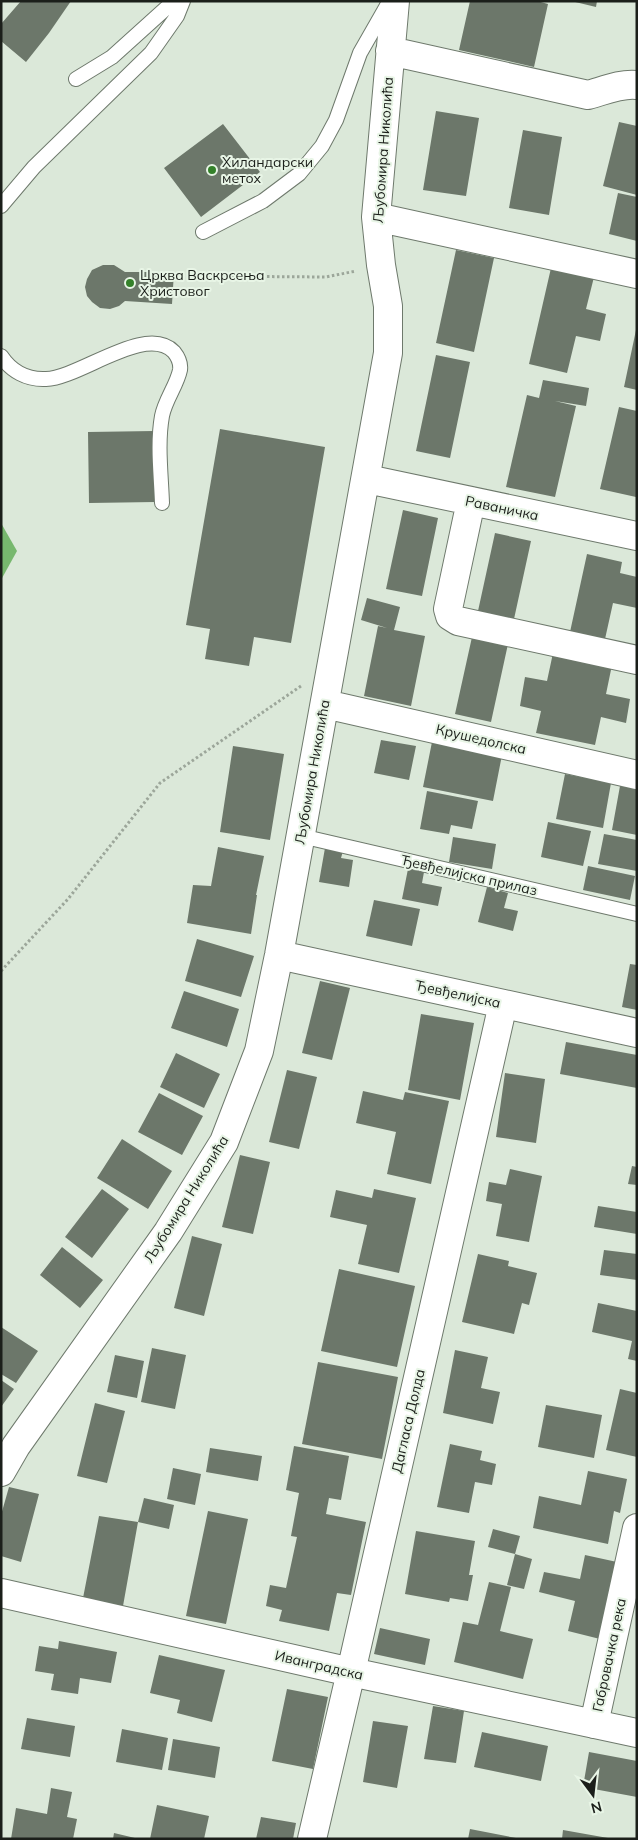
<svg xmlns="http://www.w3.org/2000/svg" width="638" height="1840" font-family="Mulish,sans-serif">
<rect width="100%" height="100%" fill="#dbe8d9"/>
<path fill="#77b86e" d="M1 523 17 551 1 580Z"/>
<path fill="#6c776a" d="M21 1H71L49 33 26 62 1 41V24Z
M470 1H537L548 4 534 67 459 50Z
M571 1H597L596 7Z
M436 111 479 118 466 196 423 190Z
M619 122 637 126V195L603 186Z
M223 124 260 172 201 217 164 168Z
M523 130 562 137 549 215 509 208Z
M618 193 637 197V241L609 234Z
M456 250 494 258 474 352 436 343Z
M103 265H114L125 272H174L172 304 125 301 119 306 110 309 100 308 92 302 87 296 85 287 87 279 92 270Z
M551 268 594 277 586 309 606 314 600 341 576 336 567 373 529 364Z
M636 330H637V390L624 387Z
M436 355 470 362 450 458 416 451Z
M543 380 589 388 586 406 555 401 576 406 555 497 506 487 527 395 539 398Z
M619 407 637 411 636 497 600 489Z
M220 429 325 447 291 643 254 637 249 666 205 659 210 629 186 625Z
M154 431 155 502 89 503 88 432Z
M403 510 438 518 422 596 386 589Z
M495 533 531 541 514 619 478 611Z
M587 554 622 562 620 573 637 577V608L613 603 605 639 570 632Z
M367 598 400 607 394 630 425 636 411 706 364 696 378 626 387 628 361 620Z
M472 637 508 644 491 722 455 714Z
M553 653 612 665 606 694 630 699 626 723 601 717 595 745 536 733 541 711 520 706 525 677 547 681Z
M381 740 416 746 409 780 374 773Z
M432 742 502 755 493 801 423 787Z
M233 746 284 754 270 840 220 832Z
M565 774 611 783 603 828 556 819Z
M620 786 637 789V835L612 830Z
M427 791 478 801 472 829 451 825 449 834 420 829Z
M548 822 591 831 583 866 541 857Z
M604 834 637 840V871L598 864Z
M453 837 496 844 492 869 449 862Z
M218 847 264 856 256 895H257L251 934 187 923 193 885 211 886Z
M325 848 343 851 341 858 353 860 349 887 319 882Z
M588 866 635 876 630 900 583 890Z
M408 869 424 872 422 883 442 887 438 906 402 899Z
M487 887 508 893 504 908 518 911 513 931 478 922Z
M374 900 420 909 412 946 366 936Z
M197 939 254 956 241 997 185 981Z
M630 964 637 965V1010L622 1007Z
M320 981 350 988 332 1060 302 1053Z
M184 991 239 1009 227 1047 171 1028Z
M421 1014 474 1023 460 1100 408 1090Z
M566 1042 637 1055V1088L560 1074Z
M176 1053 220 1074 204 1108 160 1087Z
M287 1070 317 1077 299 1149 269 1142Z
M505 1073 545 1079 536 1143 496 1137Z
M363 1091 403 1100 405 1092 449 1101 431 1184 387 1174 396 1132 356 1123Z
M159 1093 203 1116 182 1155 138 1132Z
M122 1139 172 1171 148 1209 97 1178Z
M240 1155 270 1162 253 1234 222 1227Z
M632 1166 637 1167V1185L628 1184Z
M510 1169 542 1176 529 1242 496 1236 502 1204 486 1201 489 1182 506 1185Z
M102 1189 129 1209 92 1258 65 1237Z
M374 1189 416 1198 399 1273 358 1264 367 1225 330 1217 336 1190 372 1198Z
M598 1206 637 1212V1234L594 1227Z
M192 1236 222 1244 204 1316 174 1308Z
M62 1247 103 1280 80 1308 40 1275Z
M604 1250 637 1254V1280L600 1275Z
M478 1254 509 1261 508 1266 537 1273 529 1305 522 1303 514 1334 462 1322Z
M339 1269 415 1286 397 1367 321 1351Z
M598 1303 637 1311V1361L628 1359 632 1341 592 1332Z
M1 1327 38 1351 16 1383 1 1374Z
M152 1348 186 1355 175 1409 141 1402Z
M455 1350 488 1357 481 1388 500 1392 493 1424 443 1413Z
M115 1355 144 1361 137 1398 107 1392Z
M318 1362 398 1377 382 1459 302 1444Z
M1 1380 14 1389 1 1407Z
M620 1389 637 1393V1457L606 1450Z
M95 1403 125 1411 107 1483 77 1476Z
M546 1405 602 1415 594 1458 538 1447Z
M450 1444 482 1451 480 1460 496 1464 492 1485 475 1482 469 1513 437 1507Z
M294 1446 349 1456 341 1500 329 1498 326 1514 366 1522 351 1595 337 1593 329 1631 279 1621 282 1610 266 1606 270 1585 286 1588 297 1537 291 1536 299 1493 286 1490Z
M210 1448 262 1456 258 1481 206 1472Z
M173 1468 201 1474 195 1505 167 1499Z
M588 1471 627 1479 620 1513 614 1511 608 1544 533 1528 539 1496 581 1505Z
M9 1487 39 1494 21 1562 1 1556V1515Z
M144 1498 174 1505 169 1529 138 1522Z
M208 1511 248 1519 226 1624 186 1616Z
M99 1516 138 1522 123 1606 83 1598Z
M493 1529 520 1536 515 1554 532 1559 524 1589 507 1585 515 1554 488 1547Z
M416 1531 475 1541 469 1575H473L468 1601 450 1598 449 1602 405 1594Z
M585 1555 617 1562 600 1639 568 1631 575 1601 539 1592 544 1572 580 1579Z
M489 1582 511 1587 500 1631 533 1639 523 1679 454 1662 463 1622 478 1625Z
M380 1628 430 1639 425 1665 374 1654Z
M59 1641 117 1652 111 1683 80 1678 78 1694 51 1690 54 1674 35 1671 39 1646 58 1649Z
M159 1655 225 1670 212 1722 177 1713 180 1700 150 1693Z
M287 1689 328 1697 313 1769 272 1761Z
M433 1706 464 1711 456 1763 424 1759Z
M27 1718 75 1726 70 1757 21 1749Z
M373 1721 408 1726 397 1788 363 1782Z
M122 1729 168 1738 162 1770 116 1762Z
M482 1732 548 1746 541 1781 474 1767Z
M173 1739 220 1747 215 1778 168 1770Z
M589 1752 637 1761V1797L583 1787Z
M51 1788 72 1792 67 1817 77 1819 73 1839H11L16 1808 47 1814Z
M157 1805 209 1816 204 1839H150Z
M261 1817 296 1823 293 1839H256Z
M470 1829 516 1838V1839H468Z
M563 1830 608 1838V1839H562Z
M114 1833 135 1838V1839H113Z"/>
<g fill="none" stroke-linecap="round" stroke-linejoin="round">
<defs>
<path id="service" d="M76 79 112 57 174 1
M1 206 34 167 151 53 177 16 183 1
M203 232 263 201 299 174 322 146 336 120 360 53 388 4
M1 356C11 371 27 380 46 379 80 378 146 323 174 352 178 357 181 363 180 370 177 385 165 400 162 416 157 444 161 474 162 503
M301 836 637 914"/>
<path id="minor" d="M390 51 588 95C603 91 621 83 637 85
M376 217 637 274
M367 479 637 536
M471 501 448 609 450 616 458 621 637 660
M325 704 637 775
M279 955 637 1033
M1 1472 16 1446 168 1232 224 1142 259 1051 279 955 388 353V306L381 265 376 217 395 1
M1 1593 351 1672 637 1733
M594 1724 637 1528
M312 1839 351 1672 503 1004"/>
</defs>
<use href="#service" stroke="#6e796c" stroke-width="16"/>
<use href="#minor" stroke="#6e796c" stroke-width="30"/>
<path stroke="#9ca69a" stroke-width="3" stroke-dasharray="2.5 2.5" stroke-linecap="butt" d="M187 276 326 277 356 271
M1 971 68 899 160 783 301 686"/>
<use href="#service" stroke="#fff" stroke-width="14"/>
<use href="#minor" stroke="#fff" stroke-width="28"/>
</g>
<g fill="#34812a" stroke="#e8f5e6" stroke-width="2">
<circle cx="212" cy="170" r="5"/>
<circle cx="130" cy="283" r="5"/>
</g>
<g text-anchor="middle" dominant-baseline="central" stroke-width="4" stroke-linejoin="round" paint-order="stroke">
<g font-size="14" fill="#1b1f1a" stroke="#e8f5e6">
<text transform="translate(383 150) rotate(-86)">Љубомира Николића</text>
<text transform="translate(502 508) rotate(12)">Раваничка</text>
<text transform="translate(481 739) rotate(13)">Крушедолска</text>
<text transform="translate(312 772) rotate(-80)">Љубомира Николића</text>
<text transform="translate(469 875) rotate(13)">Ђевђелијска прилаз</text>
<text transform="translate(458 994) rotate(12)">Ђевђелијска</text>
<text transform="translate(186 1199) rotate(-58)">Љубомира Николића</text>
<text transform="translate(408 1421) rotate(-77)">Дагласа Долда</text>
<text transform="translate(609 1655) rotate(-78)">Габровачка река</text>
<text transform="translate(319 1665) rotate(13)">Иванградска</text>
</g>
<g font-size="14" fill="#1b1f1a" stroke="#e8f5e6" text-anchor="start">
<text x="222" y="162">Хиландарски<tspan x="222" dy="16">метох</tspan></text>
<text x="140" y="275">Црква Васкрсења<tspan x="140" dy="16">Христовог</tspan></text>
</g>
</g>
<rect width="638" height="1840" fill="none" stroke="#1b1f1a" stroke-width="5"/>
<g transform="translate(593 1795) rotate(165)" stroke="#e8f5e6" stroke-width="4" paint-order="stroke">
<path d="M0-4L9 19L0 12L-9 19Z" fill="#1b1f1a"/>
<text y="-8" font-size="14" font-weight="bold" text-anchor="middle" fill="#1b1f1a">N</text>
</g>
</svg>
